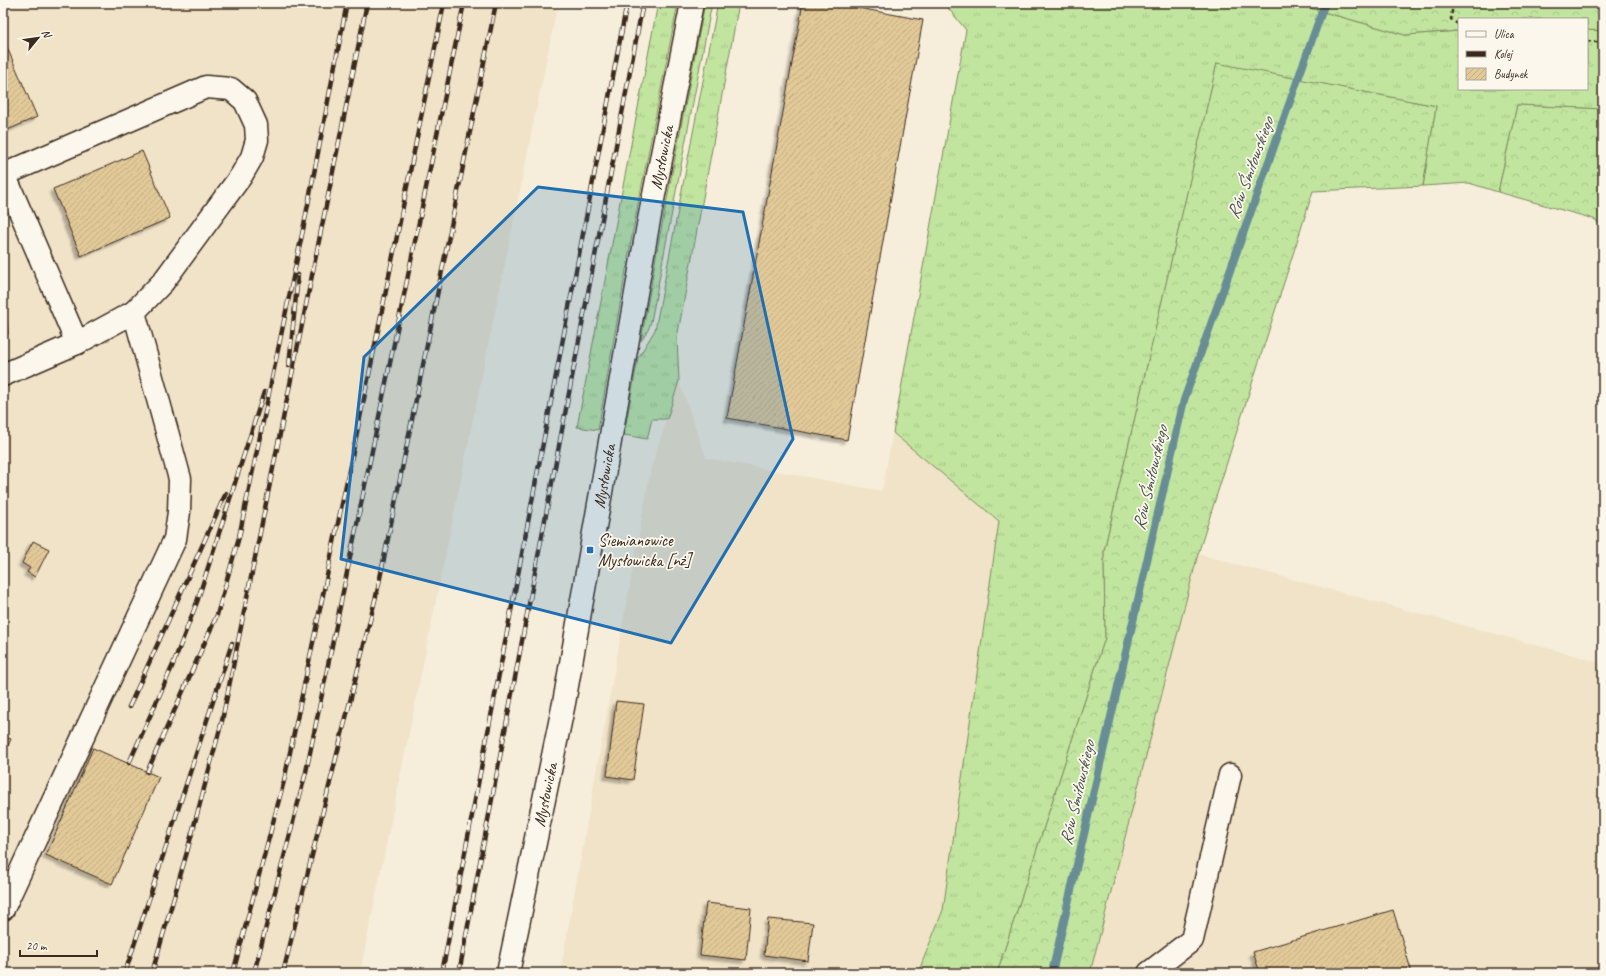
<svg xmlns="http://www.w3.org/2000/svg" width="1606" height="976" font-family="Caveat,sans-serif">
<defs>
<pattern id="grass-tufts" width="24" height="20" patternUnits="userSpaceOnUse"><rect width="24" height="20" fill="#c1e59f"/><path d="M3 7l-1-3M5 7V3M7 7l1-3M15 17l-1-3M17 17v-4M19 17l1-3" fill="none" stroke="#a7c588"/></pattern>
<pattern id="forest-crowns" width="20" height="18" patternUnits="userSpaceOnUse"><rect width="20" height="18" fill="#c1e59f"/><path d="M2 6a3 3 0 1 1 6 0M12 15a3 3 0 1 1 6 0" fill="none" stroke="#a7c588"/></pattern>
<pattern id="building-hatch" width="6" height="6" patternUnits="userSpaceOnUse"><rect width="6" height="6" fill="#e2c998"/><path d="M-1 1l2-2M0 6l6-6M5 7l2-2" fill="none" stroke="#c3ad83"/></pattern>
<filter id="shadow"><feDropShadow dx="-3.5" dy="3.5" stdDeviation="1" flood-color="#0004"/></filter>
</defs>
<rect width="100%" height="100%" fill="#f6eedb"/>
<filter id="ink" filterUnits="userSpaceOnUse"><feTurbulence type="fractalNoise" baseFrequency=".025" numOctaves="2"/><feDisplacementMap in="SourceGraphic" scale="8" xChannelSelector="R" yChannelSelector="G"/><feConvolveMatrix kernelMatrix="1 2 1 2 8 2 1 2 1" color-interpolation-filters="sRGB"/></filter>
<g filter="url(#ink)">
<path fill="#f0e3c7" d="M3 3H558L360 973H3Z
M679 381 706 458 882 491 893 433 999 521 943 910 918 973H560L651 468Z
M1198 554 1603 663V962L1598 973H1090Z"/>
<path fill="url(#grass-tufts)" stroke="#7e885e" d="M658 3H678L633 230 598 430 577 427Z
M705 3H712L651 322 648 330 641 341 657 251Z
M718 3H739L677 338 679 381 667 419H652L647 439 624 435 638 358 655 330Z
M944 3H1292L1405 35 1459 31V89H1587V30L1603 31V109L1517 105 1498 192 1469 183 1423 186 1436 106 1217 64 1104 551 1105 638 997 973H918L943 910 999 521 893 433 966 30Z"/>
<path fill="url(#forest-crowns)" stroke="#7e885e" d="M1292 3H1603V31L1587 30V19H1459V31L1405 35Z
M1217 63 1436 106 1423 186 1313 191 1198 554 1090 973H997L1105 638 1104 551Z
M1517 105 1603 109V227L1594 219 1498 192Z"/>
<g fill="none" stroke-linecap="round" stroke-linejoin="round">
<path stroke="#678d95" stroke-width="8" d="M1052 973 1184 400 1325 3"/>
</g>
<path fill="url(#building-hatch)" stroke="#3b2a1e" filter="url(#shadow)" d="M803 3H832L923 20 847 440 727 418Z
M3 38 37 117 3 132Z
M142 151 170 218 81 256 53 189Z
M3 313 7 322 8 333 3 346Z
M33 541 49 549 35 577 27 572 30 568 22 563Z
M616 701 644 704 633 780 607 776Z
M3 736 11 739 3 757Z
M93 748 159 777 112 884 46 855Z
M706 903 751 908 746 960 700 955Z
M1393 910 1412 973H1260L1253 952Z
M768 919 813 923 808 961 764 955Z
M1169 957 1180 973H1147Z"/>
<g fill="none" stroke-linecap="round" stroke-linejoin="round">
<defs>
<g id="minor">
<path d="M4 174 77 343"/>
<path d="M3 175 206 87 231 89 245 101 256 125 257 140 252 157 241 176 163 282 134 312 77 343 3 375"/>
<path d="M3 909 175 539 179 512 180 479 134 312"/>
<path id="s1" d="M508 973 564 703 648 225 692 3"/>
<path d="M1149 973 1192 940 1230 775"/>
</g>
</defs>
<use href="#minor" stroke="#3b2a1e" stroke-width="25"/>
<path stroke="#3b2a1e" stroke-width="2.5" stroke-dasharray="4 3" stroke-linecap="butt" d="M1453 3 1451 19 1459 25
M1587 41 1603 43"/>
<use href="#minor" stroke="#fbf7ec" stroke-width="22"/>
<defs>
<path id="rail" d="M289 366 298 275
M129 707 226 493
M129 763 172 667 197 602 264 392
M147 772 217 615 239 537 304 225 347 3
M125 973 232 643
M152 973 187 852 222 721 367 3
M233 973 284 781 369 375 444 3
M254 973 306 772 464 3
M283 973 378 588 496 3
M442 973 627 3
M459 973 643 3"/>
</defs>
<use href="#rail" stroke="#3b2a1e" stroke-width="4.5"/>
<use href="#rail" stroke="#fbf7ec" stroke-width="3" stroke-dasharray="9" stroke-linecap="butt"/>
</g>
</g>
<path fill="#1f6fb2" fill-opacity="0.2" stroke="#1f6fb2" stroke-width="3" stroke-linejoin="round" d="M538 187 743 212 793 439 671 643 341 559 364 357Z"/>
<rect fill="#1f6fb2" stroke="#fbf7ec" stroke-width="1.5" x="586" y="546" width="8" height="8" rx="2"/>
<g text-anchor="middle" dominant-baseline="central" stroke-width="3.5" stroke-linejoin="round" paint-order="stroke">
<g font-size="17" fill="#3b2a1e" stroke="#fbf7ec">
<text stroke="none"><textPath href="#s1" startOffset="830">Mysłowicka</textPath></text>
<text stroke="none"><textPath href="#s1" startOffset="506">Mysłowicka</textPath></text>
<text stroke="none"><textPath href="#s1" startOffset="182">Mysłowicka</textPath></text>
</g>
<g font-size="17" fill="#3b2a1e" stroke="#fbf7ec" text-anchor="start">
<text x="598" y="540">Siemianowice<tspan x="598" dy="20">Mysłowicka [nż]</tspan></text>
</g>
<g font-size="18" font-style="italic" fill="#4d5350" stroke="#fbf7ec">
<text transform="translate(1250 168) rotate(-70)">Rów Śmiłowskiego</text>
<text transform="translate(1150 478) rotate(-77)">Rów Śmiłowskiego</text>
<text transform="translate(1077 793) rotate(-77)">Rów Śmiłowskiego</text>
</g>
</g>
<rect width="1606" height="976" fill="none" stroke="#fbf7ec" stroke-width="16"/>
<rect x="8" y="8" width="1590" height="960" fill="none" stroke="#3b2a1e" stroke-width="1.5" filter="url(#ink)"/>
<rect x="1458" y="18" width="130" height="72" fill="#fbf7ec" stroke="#aea59a"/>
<rect x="1466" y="31" width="20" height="6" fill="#fbf7ec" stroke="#aea59a"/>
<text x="1494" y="38" font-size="12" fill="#3b2a1e">Ulica</text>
<rect x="1466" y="51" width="20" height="6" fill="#3b2a1e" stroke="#aea59a"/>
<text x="1494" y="58" font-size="12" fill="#3b2a1e">Kolej</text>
<rect x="1466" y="68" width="20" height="12" fill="url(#building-hatch)" stroke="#aea59a"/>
<text x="1494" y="78" font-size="12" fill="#3b2a1e">Budynek</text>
<g transform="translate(38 38) rotate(61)" stroke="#fbf7ec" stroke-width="3" paint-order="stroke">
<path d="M0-3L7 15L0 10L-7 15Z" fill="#3b2a1e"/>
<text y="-6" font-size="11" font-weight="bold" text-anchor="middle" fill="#3b2a1e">N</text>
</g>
<path d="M20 950v6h77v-6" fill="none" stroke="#3b2a1e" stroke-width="2"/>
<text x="26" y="950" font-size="12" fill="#3b2a1e" stroke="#fbf7ec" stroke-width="3" paint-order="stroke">20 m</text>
</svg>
